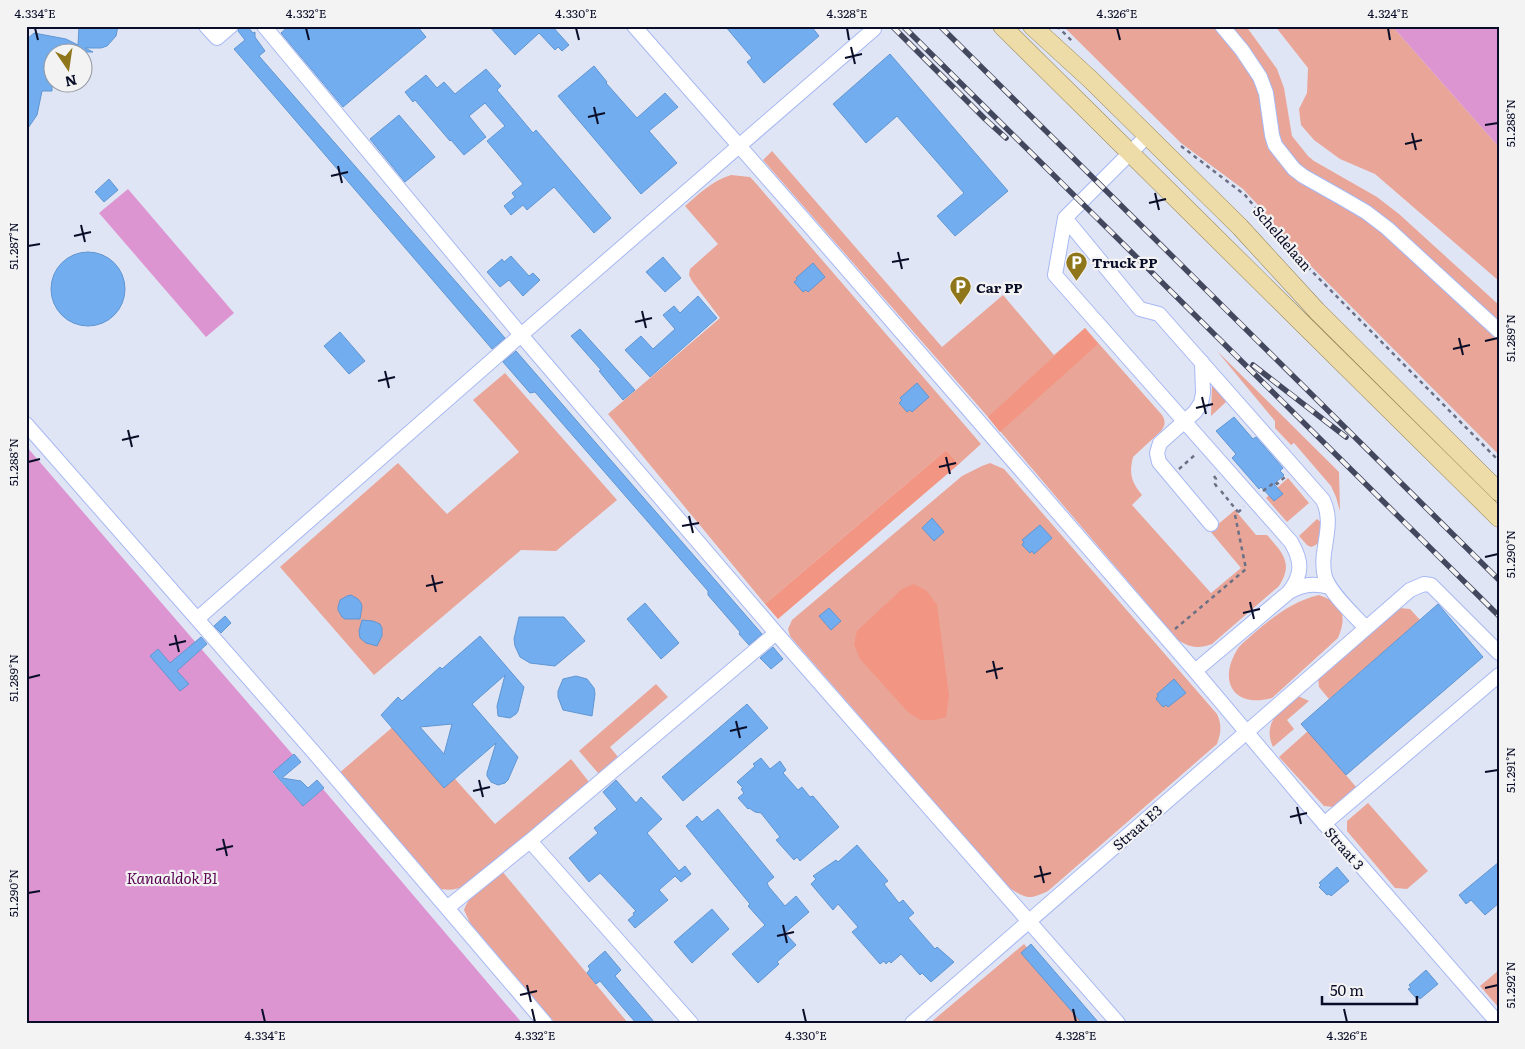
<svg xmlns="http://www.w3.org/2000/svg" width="1525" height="1049" font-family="Literata,serif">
<rect width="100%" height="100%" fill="#e0e5f5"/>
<path fill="#e9a597" d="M1063 26H1246L1277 69 1284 88 1292 136 1308 156 1314 161 1377 197 1399 214 1499 305V455L1287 242 1258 205 1243 189 1181 143Z
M1275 26H1392L1499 147V281L1375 174 1340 159 1314 140 1301 125 1299 109 1307 93 1308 68Z
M772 151 942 347 1003 295 1054 355 1085 328 1162 415C1166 421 1165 426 1161 431L1133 457C1129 474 1131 481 1142 495L1132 505 1211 593 1241 568 1210 531 1235 510 1256 535H1267C1282 552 1294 563 1279 586L1212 644C1199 649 1190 648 1178 640L988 417 763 160Z
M731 175 750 177 753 180 981 444 959 464 946 450 765 604 608 414 720 318 692 281 689 275 690 269 718 244 685 206C700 193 712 181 731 175Z
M1217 351 1339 472 1340 511 1336 497 1331 486 1294 443 1291 445 1275 428V421Z
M505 373 617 500 556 551 521 550 374 675 280 567 398 463 447 514 519 452 473 400Z
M1212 385 1227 401 1211 416Z
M990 463 1004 469 1217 714C1222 725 1221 733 1217 744L1048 891C1028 900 1028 899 1009 888L795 642 790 636 788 629 792 620 962 476 982 466Z
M1288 478 1309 503 1287 522 1266 498Z
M1317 519 1322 523C1321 534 1323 544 1311 547L1307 545 1299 536Z
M1319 595C1342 603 1348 615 1338 638L1272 698C1232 709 1217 679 1239 647 1243 642 1249 638 1253 634 1273 617 1293 601 1319 595Z
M1400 608 1410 609 1420 620 1329 699 1319 687 1318 677Z
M656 684 668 697 610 747 618 757 599 774 579 751Z
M1298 696 1309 701 1287 720 1294 729 1273 747C1262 722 1280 710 1298 696Z
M402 719 495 824 571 759 589 782 467 885C456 890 448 891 436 888L338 774Z
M1308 731 1357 788 1334 807 1324 806 1279 757Z
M1368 803 1428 871 1407 889 1395 888 1347 831V821Z
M502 871 628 1023H555L470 923 464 910C470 893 488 882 502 871Z
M1024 944 1092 1023H930Z
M1499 970V1008L1480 986Z"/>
<path fill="#f29683" d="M1085 328 1098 344 1000 432 988 417Z
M946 450 959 464 778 619 765 604Z
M914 584 927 591 937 605 949 696 946 717 934 720H920L908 712 860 659 854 644 857 631 902 589Z"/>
<path fill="#dc95d1" d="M1392 26H1499V147Z
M128 189 234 313 206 337 99 213Z
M26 446 293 755 273 773 303 806 323 789 522 1023H26Z"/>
<path fill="#72adef" stroke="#6096d2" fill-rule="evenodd" d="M79 26H118L116 36 107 46 101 48H85L93 52H52V91H42L37 115 26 131V40L34 33 66 39 78 45Z
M240 26H247L253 33 255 32V37L265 51 259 56 505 338 492 349 234 49 245 40 238 31Z
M289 26H417L426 37 343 107 281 33Z
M489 26H552L569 45 562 51 558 47 555 50 539 33 515 55Z
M725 26H811L819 36 764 83 747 62 752 58Z
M890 54 1008 191 955 236 937 216 964 193 897 116 866 143 833 104Z
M594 66 607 82 606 83 637 118 665 93 678 107 649 131 677 163 641 194 558 96Z
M486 69 501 86 497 90 533 133 536 130 611 218 594 233 554 187 527 210 523 205 511 215 504 206 515 197 512 193 523 184 487 141 505 126 485 103 469 116 486 137 464 155 451 140 450 141 415 100 413 102 405 92 426 75 437 88 444 82 455 94Z
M399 115 435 157 405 182 370 139Z
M109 179 118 190 104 202 95 192Z
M51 289a37 37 0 1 1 74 0a37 37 0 1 1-74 0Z
M511 256 529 276 533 273 540 280 523 296 509 280 500 287 487 272 502 259 504 262Z
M663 257 681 278 665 292 646 272Z
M813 263 825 277 808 292 806 290 803 292 794 282 797 280 796 278Z
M698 296 717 318 650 377 625 350 641 336 653 349 675 329 663 315 674 306 680 313Z
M580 329 635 390 623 400 599 371 601 370 571 336Z
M340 332 365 361 349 374 324 346Z
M516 351 762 634 749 645 739 634 740 632 708 595V591L535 392 530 393 503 362Z
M917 383 929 397 912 412 910 410 907 412 899 403 902 400 900 398Z
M1234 417 1253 439 1256 437 1283 468 1280 471 1284 475 1274 484 1283 494 1274 501 1261 487 1259 489 1232 458 1236 454 1216 431Z
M932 518 944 532 934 541 922 528Z
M1040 525 1052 538 1034 554 1032 551 1030 553 1022 545 1024 542 1022 540Z
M351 595 358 599 361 603 362 607 360 619H345L342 617 338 610V607L340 600 347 596Z
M645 603 679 643 661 659 627 619Z
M1438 604 1483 657 1346 775 1301 724Z
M829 608 841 621 831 630 819 616Z
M225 616 231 623 221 633 214 626Z
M519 617H564L585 641 555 666 530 663 520 657 515 646 514 639Z
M362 620 373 621 380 624 382 628V636L377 646 366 643 360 638 359 631Z
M480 636 524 687 518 711 516 714 510 718 498 716 497 706 505 675 472 704 518 757 508 780 505 783 498 785 491 782 487 776V773L496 743 444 788 381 715 398 697 402 701 440 667 442 669ZM452 724 444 754 420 727Z
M201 637 207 644 177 671 189 684 180 691 150 656 158 649 170 663Z
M773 647 783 659 771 669 760 658Z
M576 676 587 679 594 688 595 694 592 716 563 710 558 697V691L563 679Z
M1174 679 1186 693 1168 707 1166 705 1163 707 1156 699 1158 696 1157 694Z
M747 704 768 728 683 801 662 777Z
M294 754 301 762 282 778 301 781 308 788 317 780 324 788 303 806 273 772Z
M761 758 770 769 780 761 786 770 783 773 798 790 802 787 810 797 813 796 839 827 800 861 797 857 794 860 776 840 780 837 761 813 755 812 749 808 748 809 738 798 744 793 741 789 743 788 737 782 755 766 753 764Z
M616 780 636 803 641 797 662 819 647 833 679 871 685 866 691 874 681 882 675 876 659 890 668 900 635 928 628 920 634 915 633 913 636 911 600 873 589 882 569 858 598 833 594 828 617 809 603 792Z
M718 809 774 877 767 883 769 887 785 906 796 896 809 912 785 933 796 945 777 962 779 964 758 983 732 954 765 925 748 906 750 904 686 826 697 816 702 822Z
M857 845 888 881 884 884 899 903 903 900 914 913 908 918 935 949 937 947 954 962 931 982 922 973 920 975 901 954 891 963 889 961 886 964 884 961 880 964 852 932 858 927 838 904 833 910 811 884 816 879 813 876 836 860 838 862Z
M1499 862V903L1485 915 1471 900 1466 904 1459 895Z
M1337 867 1349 881 1331 896 1329 894 1327 895 1319 887 1321 885 1319 883Z
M712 909 729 929 692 963 674 942Z
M1031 944 1099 1023H1082L1021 953Z
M605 951 621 970 615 976 655 1023H636L600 981 596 984 587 973 590 969 588 966Z
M1426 970 1438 984 1420 999 1418 996 1416 998 1408 989 1411 988 1409 985Z"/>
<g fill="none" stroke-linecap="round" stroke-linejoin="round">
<defs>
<path id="minor" d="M206 26 217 38 231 26
M264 26 521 335 197 619 317 756 447 908
M634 26 813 230 1195 671 1308 805 1498 1023
M871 26 874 29 521 335 776 633 1118 1023
M1222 26 1242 50 1260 77 1266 93 1272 135 1275 145 1294 169 1303 176 1342 198 1366 212 1387 228 1499 331
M1147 136 1065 218 1055 275 1291 542C1302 561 1303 574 1289 592L1195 671
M1065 218 1140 309 1159 314 1323 500C1336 526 1318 551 1325 577 1330 593 1354 615 1366 628
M1202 362 1203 393 1201 403 1195 412 1160 443 1157 453 1159 462 1211 524
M26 424 197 619
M1289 592C1303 584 1314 583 1330 587
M1324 824 1499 675
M530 841 447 908 545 1023
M691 1023 530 841 776 633
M912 1023 1410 590 1424 584 1431 585 1499 653"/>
<path id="major" d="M1002 26 1499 518
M1032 26 1090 79 1240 227 1317 311 1499 492"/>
</defs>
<use href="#minor" stroke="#a7b8f3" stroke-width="16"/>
<use href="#major" stroke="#958554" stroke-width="19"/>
<path stroke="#6b7085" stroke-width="2.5" stroke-dasharray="4 4" stroke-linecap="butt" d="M1057 26 1072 41
M1181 146 1245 195 1285 244 1499 461
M1179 469 1196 454
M1214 476 1216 479 1215 484 1217 487
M1221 491 1238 512
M1263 491 1275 482 1277 484 1286 476
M1175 629 1246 569 1235 515 1244 507"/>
<use href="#minor" stroke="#fff" stroke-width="14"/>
<use href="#major" stroke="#eddca7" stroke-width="18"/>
<defs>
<path id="rail" d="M892 26 985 119 1006 138
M903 26 1499 616
M940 26 1499 580
M1253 365 1346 437"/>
</defs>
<use href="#rail" stroke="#44485f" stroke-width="5.5"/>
<use href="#rail" stroke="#f3f3f3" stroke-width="4" stroke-dasharray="11" stroke-linecap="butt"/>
</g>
<path fill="none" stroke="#090d27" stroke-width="2" d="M35 28 38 40M306 28 309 40M576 28 579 40M847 28 849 40M1117 28 1120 40M1388 28 1390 40M851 47 855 64M845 58 862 54M594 107 598 124M588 117 605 113M1485 125 1498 123M1412 133 1416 150M1405 144 1422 140M338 166 342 183M331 176 348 172M1155 193 1159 210M1149 203 1166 199M81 225 85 242M74 236 91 232M28 246 40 244M898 252 902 269M892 262 909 259M642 311 646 328M635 322 652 318M1459 338 1463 355M1485 341 1498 338M1453 349 1470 345M385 371 389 388M378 381 395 377M1202 397 1206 414M1196 408 1213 404M128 430 132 447M122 440 139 436M946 457 950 474M28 462 40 459M939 467 956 463M689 516 693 533M682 526 699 523M1485 557 1498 554M432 575 436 592M426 586 443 582M1250 602 1254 619M1243 613 1260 609M175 635 179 652M169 645 186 641M993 661 997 679M986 672 1003 668M28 678 40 675M736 721 740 738M730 731 747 727M1485 772 1498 770M479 780 483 797M473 791 490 787M1297 807 1301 824M1290 817 1307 813M223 839 227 856M216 850 233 846M1040 866 1044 883M1034 877 1051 873M28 893 40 891M783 925 787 943M777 936 794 932M527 985 531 1002M1485 988 1498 985M520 995 537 991M262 1009 265 1022M532 1009 535 1022M803 1009 806 1022M1073 1009 1076 1022M1344 1009 1347 1022"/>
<defs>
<symbol id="parking-pin" viewBox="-11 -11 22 30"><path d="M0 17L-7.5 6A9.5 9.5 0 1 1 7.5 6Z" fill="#8f761b" stroke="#f3f3f3"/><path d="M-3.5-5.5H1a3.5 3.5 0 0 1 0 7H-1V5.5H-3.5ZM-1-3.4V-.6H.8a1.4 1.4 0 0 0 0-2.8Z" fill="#fff"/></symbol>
</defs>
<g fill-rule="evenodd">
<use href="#parking-pin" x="1064" y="250" width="25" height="34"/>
<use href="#parking-pin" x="948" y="274" width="25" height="34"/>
</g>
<g text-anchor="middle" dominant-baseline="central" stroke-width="4.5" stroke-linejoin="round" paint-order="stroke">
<g font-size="14" fill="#090d27" stroke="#f3f3f3">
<text transform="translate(1283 238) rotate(49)">Scheldelaan</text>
<text transform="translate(1137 827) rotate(-41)">Straat E3</text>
<text transform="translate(1345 848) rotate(49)">Straat 3</text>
</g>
<g font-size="14" font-weight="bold" fill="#090d27" stroke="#f3f3f3" text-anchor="start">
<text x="1092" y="262">Truck PP</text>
<text x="976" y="287">Car PP</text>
</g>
<g font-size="15" font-style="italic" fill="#570050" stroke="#f3f3f3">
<text x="172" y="877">Kanaaldok B1</text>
</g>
</g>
<rect width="1525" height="1049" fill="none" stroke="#f3f3f3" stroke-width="55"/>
<g transform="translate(68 68) rotate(167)"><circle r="24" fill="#f3f3f3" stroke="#9597a1"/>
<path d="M0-4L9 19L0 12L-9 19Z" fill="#8f761b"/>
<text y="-8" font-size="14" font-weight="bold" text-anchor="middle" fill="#090d27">N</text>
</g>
<path d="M1322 996v8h95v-8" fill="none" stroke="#090d27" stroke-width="2.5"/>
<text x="1330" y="996" font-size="15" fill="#090d27" stroke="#f3f3f3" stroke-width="4" paint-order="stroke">50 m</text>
<rect x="28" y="28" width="1470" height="994" fill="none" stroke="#090d27" stroke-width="2"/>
<g font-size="12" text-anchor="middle" fill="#090d27">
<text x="35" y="18">4.334°E</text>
<text x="306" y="18">4.332°E</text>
<text x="576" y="18">4.330°E</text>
<text x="847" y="18">4.328°E</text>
<text x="1117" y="18">4.326°E</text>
<text x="1388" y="18">4.324°E</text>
<text transform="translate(1511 123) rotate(-90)" y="4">51.288°N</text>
<text transform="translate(14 246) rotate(-90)" y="4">51.287°N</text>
<text transform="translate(1511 338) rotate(-90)" y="4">51.289°N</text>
<text transform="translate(14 462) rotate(-90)" y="4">51.288°N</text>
<text transform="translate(1511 554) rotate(-90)" y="4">51.290°N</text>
<text transform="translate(14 678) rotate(-90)" y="4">51.289°N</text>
<text transform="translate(1511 770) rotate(-90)" y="4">51.291°N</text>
<text transform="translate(14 893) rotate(-90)" y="4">51.290°N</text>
<text transform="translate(1511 985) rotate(-90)" y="4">51.292°N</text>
<text x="265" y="1040">4.334°E</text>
<text x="535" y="1040">4.332°E</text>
<text x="806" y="1040">4.330°E</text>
<text x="1076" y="1040">4.328°E</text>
<text x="1347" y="1040">4.326°E</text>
</g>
</svg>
